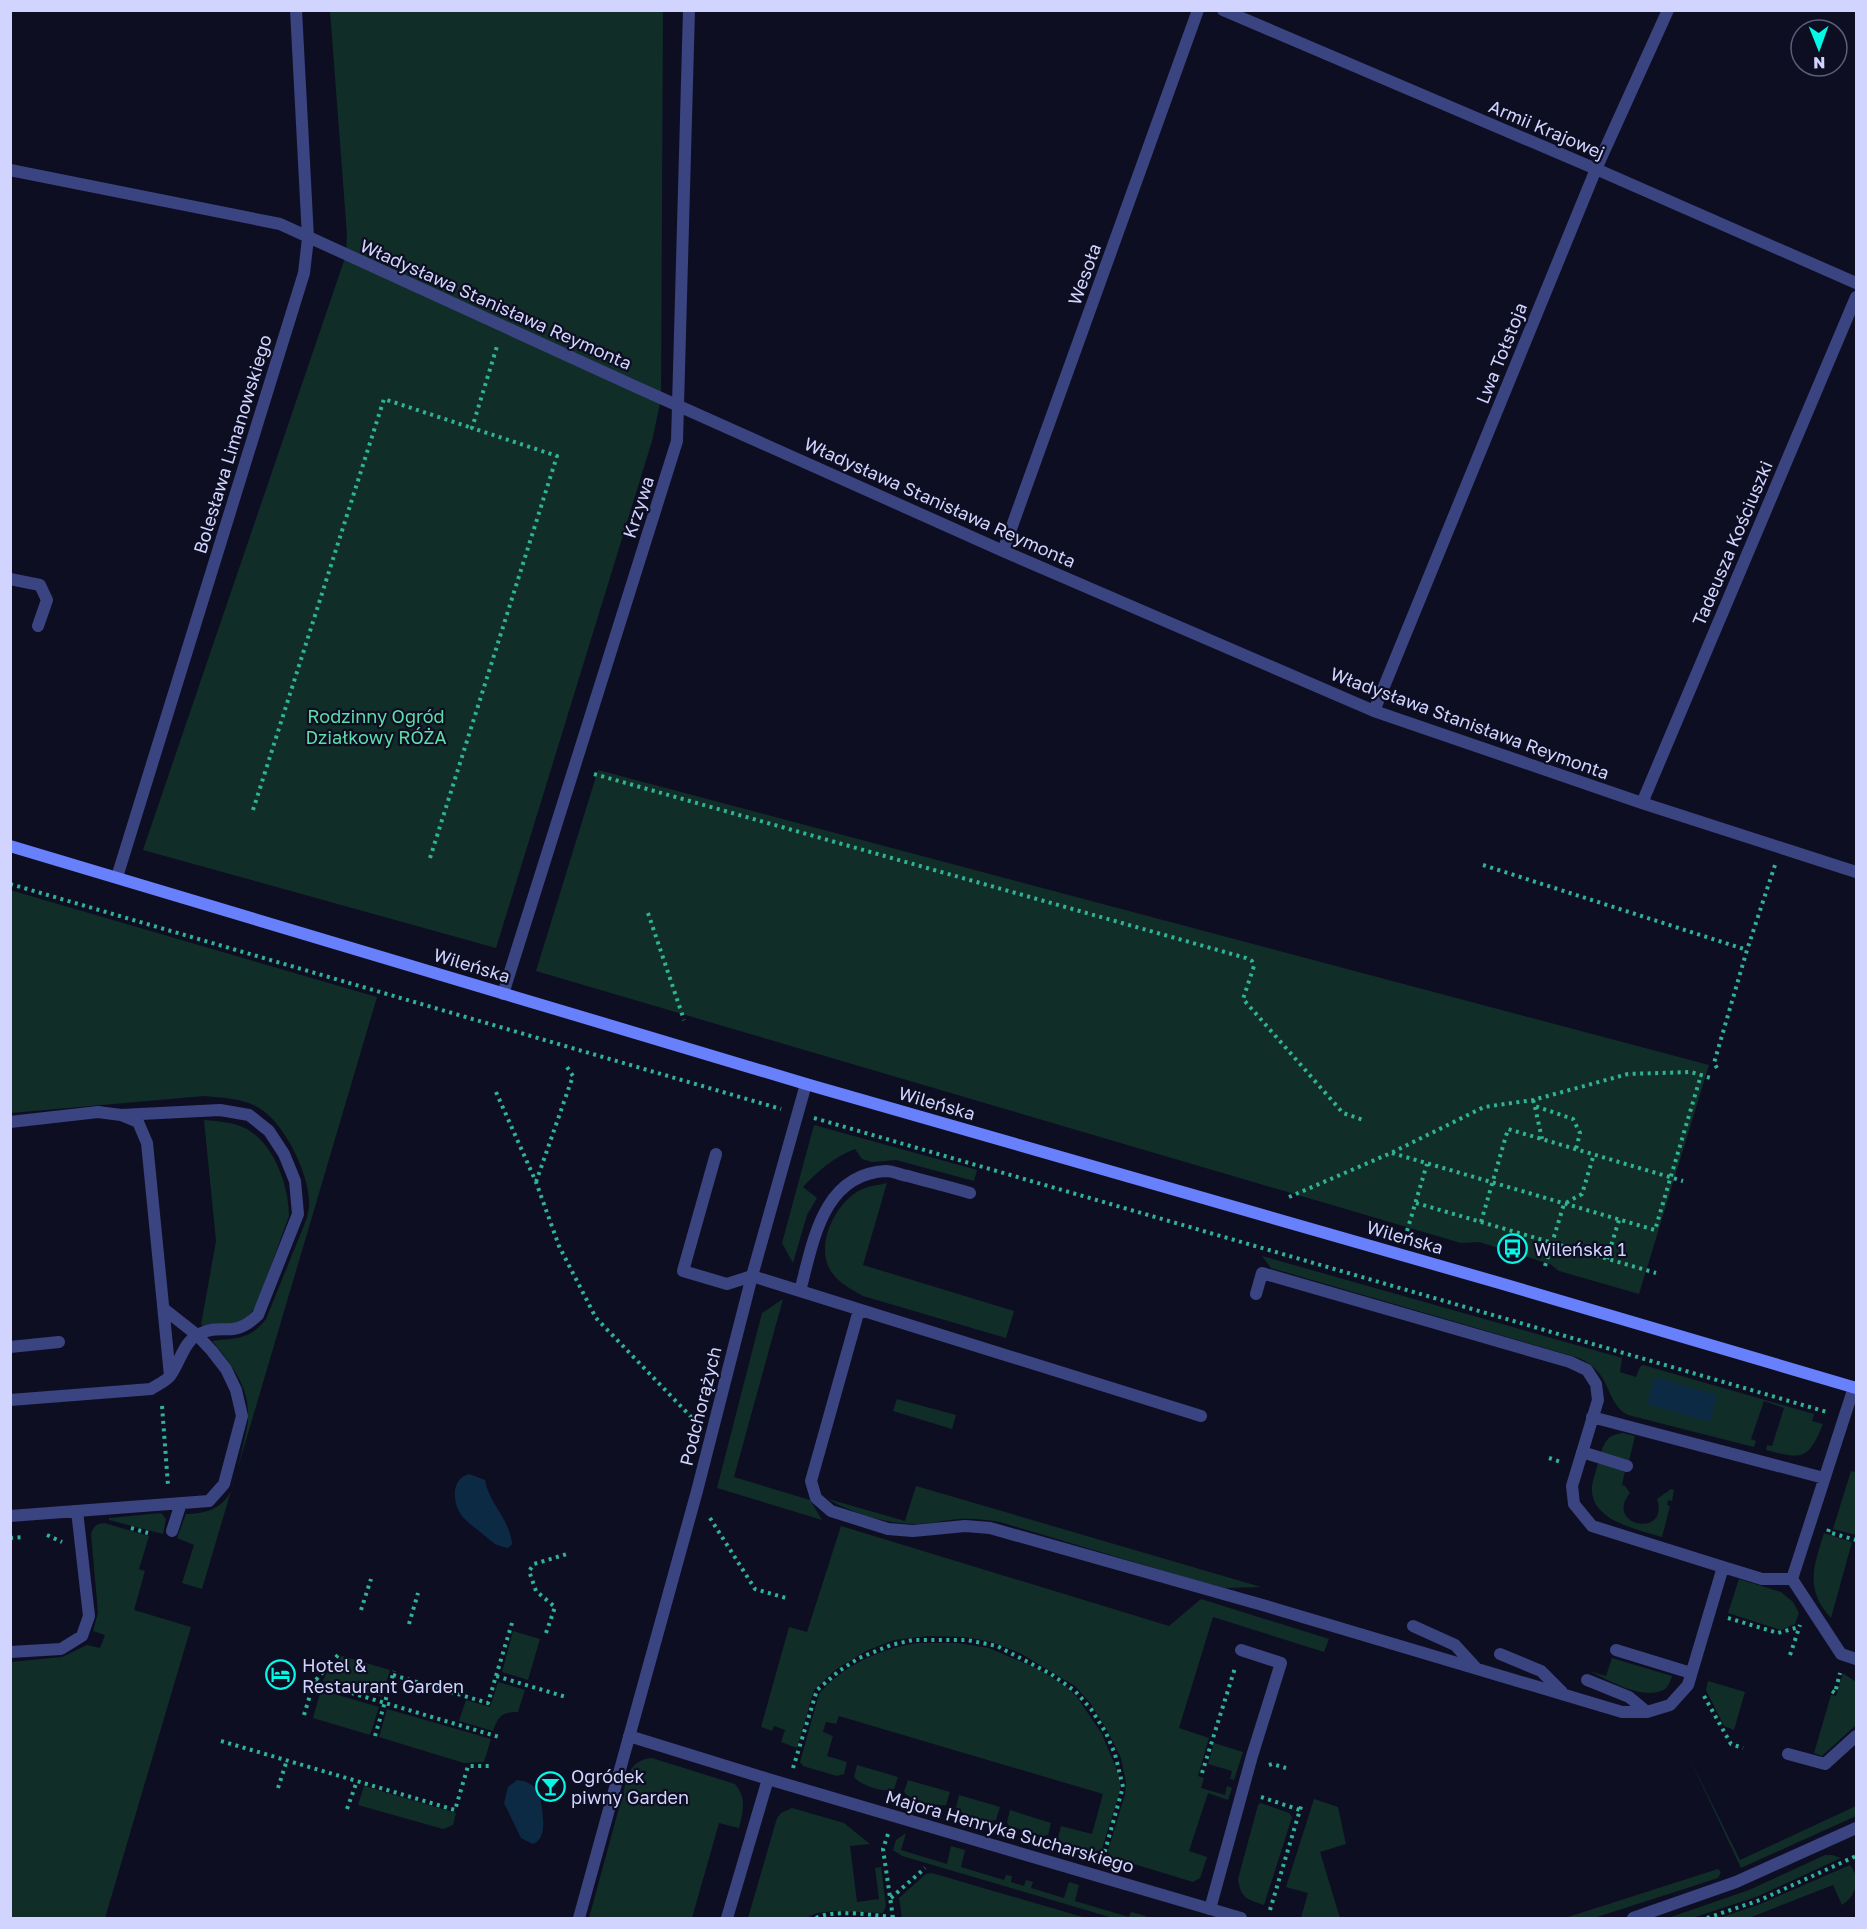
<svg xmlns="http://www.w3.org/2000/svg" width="1867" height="1929" font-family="'Golos Text',sans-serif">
<rect width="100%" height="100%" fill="#0e0e23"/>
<path fill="#112d27" d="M330 11H663L661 399 652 441 496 948 143 850 346 255 347 235Z
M598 770 1709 1065 1639 1294 1559 1271 1550 1264 1479 1242 1461 1243 536 971Z
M10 890 377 997 202 1589 182 1583 194 1545 177 1538 186 1514C203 1514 220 1510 230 1493 234 1488 247 1429 248 1421 248 1414 248 1404 246 1397 241 1376 226 1357 212 1341 237 1338 250 1340 266 1319L307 1218C308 1212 310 1206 309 1200 308 1173 285 1125 262 1110 246 1098 223 1098 204 1096L11 1113Z
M204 1120C217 1121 232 1122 245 1128 274 1143 289 1186 289 1216L257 1304C242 1329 228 1325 201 1325L216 1241Z
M814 1125 977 1170 974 1181 896 1160 872 1162 862 1159 855 1149C834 1157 818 1171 803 1187L817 1198 807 1215 793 1263 782 1243Z
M887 1183 863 1265 1014 1311 1006 1338 863 1296C853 1290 840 1284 833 1274 813 1249 834 1204 860 1190 868 1186 879 1185 887 1183Z
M1262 1256 1622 1358 1620 1372 1636 1377 1640 1367 1643 1365 1814 1414 1812 1421 1823 1424C1808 1461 1802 1459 1766 1450L1767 1445 1772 1446 1784 1408 1764 1401 1751 1439 1756 1441 1754 1447 1628 1415C1604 1402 1613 1373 1579 1358L1271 1268Z
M783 1299 734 1477 810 1500 822 1520 717 1488 762 1313Z
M897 1399 956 1415 952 1429 893 1411Z
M1623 1433 1635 1436 1629 1461 1601 1452C1606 1439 1609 1435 1623 1433Z
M1598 1463 1625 1471 1622 1485 1625 1486 1630 1493C1603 1526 1670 1539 1657 1499L1671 1489 1674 1490 1672 1501 1668 1500 1667 1505 1670 1506 1662 1537C1637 1529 1589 1521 1592 1486 1593 1479 1596 1471 1598 1463Z
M1851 1471 1856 1472V1535L1833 1529Z
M916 1486 1261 1587 1225 1588 1194 1580 1000 1522C987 1520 973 1518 959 1519 945 1520 931 1524 917 1524 887 1524 854 1514 828 1499L905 1521Z
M161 1513 166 1519 163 1534 109 1520V1518Z
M104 1523 149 1536 139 1569 145 1571 134 1610 191 1627 105 1918H11V1662L62 1657 87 1645 100 1648 105 1635 93 1631 98 1613 91 1534C94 1526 96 1524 104 1523Z
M841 1526 1169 1626 1201 1599 1329 1639 1324 1652 1213 1617 1179 1728 1209 1738 1198 1776 1204 1778 1201 1788 1225 1795 1227 1786 1232 1788 1228 1800 1208 1793 1189 1851 1207 1857 1200 1878 1193 1882 1111 1857 1108 1851 1125 1794 1126 1783 1121 1758 1108 1732 1091 1704 1075 1686 1020 1653 992 1642 964 1637 928 1636 894 1640 866 1651 835 1670 814 1690 797 1748 781 1742 785 1730 774 1726 772 1731 761 1727 789 1627 807 1632Z
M1824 1533 1852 1542 1831 1618C1804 1589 1814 1566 1824 1533Z
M1739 1579 1781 1592 1793 1602 1799 1613 1795 1624 1781 1630 1728 1613Z
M513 1631 540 1639 528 1680 502 1672Z
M917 1643H957L989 1648 1038 1669 1067 1687 1077 1697 1102 1734 1120 1778V1791L1102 1849 1095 1852 1061 1842 1058 1838 1061 1826 1092 1834 1103 1794 839 1716 836 1724 826 1722 823 1732 833 1736 827 1756 847 1762 844 1774 837 1776 803 1766 800 1762 819 1694C843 1665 880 1649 917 1643Z
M342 1656 390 1670 382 1697 323 1681 326 1674Z
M1612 1658 1672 1676C1670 1682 1668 1689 1661 1691 1639 1699 1609 1680 1589 1671L1606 1676Z
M1843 1673 1856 1682V1725L1822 1756 1814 1753 1831 1695 1836 1696Z
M1708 1681 1745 1692 1734 1730 1724 1726 1706 1690Z
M498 1682 525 1690 518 1712C502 1712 498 1716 493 1731L459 1721 466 1700 490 1707Z
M321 1690 379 1707 370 1735 313 1718Z
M387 1709 491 1739 484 1762 464 1763 379 1737Z
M1214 1743 1243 1752 1234 1780 1230 1779 1232 1771 1208 1764Z
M1689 1757 1740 1860 1856 1806V1816L1741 1868Z
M652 1758 735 1784C747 1798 743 1812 739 1828L719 1823 692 1918H589L628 1775C633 1764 640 1759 652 1758Z
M857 1765 898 1777 894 1789C883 1793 862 1786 854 1777Z
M908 1780 950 1792 946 1805C935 1806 911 1801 904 1792Z
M364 1786 456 1813 453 1825 443 1829 358 1805Z
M959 1795 1000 1807 996 1820C985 1822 964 1816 956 1808Z
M1314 1799 1338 1807 1346 1844 1320 1852 1340 1918H1301L1308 1893 1286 1887Z
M1261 1803 1289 1813 1292 1817 1264 1905C1247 1899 1241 1899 1238 1879L1258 1805Z
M792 1808 844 1823 870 1844 850 1846 857 1902 879 1899 875 1868 881 1867 886 1906 883 1913 835 1911 817 1913 806 1918H748L777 1818 781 1813Z
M1010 1810 1051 1823 1048 1835 1043 1836 1009 1826 1007 1822Z
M906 1833 901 1850 947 1864 951 1846 965 1850 961 1867 1004 1880 1006 1875 1012 1876 1011 1882 1024 1886 1026 1880 1033 1882 1031 1888 1064 1898 1069 1882 1079 1885 1075 1901 1129 1917 1131 1912 1146 1916 1145 1918H1113L902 1856 893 1850 896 1840Z
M1825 1855H1832L1841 1858 1756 1897 1692 1918H1668L1749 1890Z
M1850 1865C1861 1879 1856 1896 1842 1905L1833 1885 1749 1918H1719L1758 1905Z
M1718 1869 1721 1872 1718 1878 1594 1918H1565Z
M932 1873 1086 1918H902L899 1898 926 1874Z"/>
<path fill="#0c2a44" d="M1655 1377 1717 1395 1710 1422 1647 1404Z
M469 1474 485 1480C489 1504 510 1519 512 1544L508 1548C494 1545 494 1543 484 1535 468 1522 453 1514 455 1490 457 1481 460 1477 469 1474Z
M517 1780C527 1781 535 1785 540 1794 541 1809 550 1837 533 1844L521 1838 504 1803 508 1787Z"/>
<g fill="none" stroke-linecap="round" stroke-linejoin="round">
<path stroke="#30b394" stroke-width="4" stroke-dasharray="3 4.5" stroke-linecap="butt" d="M594 774 1246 958 1252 961 1254 966 1243 999 1343 1113 1363 1120
M253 810 384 399 472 428
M430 858 557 456 472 428 498 343
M1483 865 1747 950
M10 884 781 1109
M648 913 684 1020
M1717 1068 1714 1063 1747 950 1775 865
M496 1092 536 1182 559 1246 596 1318 696 1422
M1533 1100 1535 1106 1573 1119 1580 1133 1576 1149
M1535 1107 1542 1139
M814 1118 1827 1412
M1392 1153 1655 1230 1701 1075
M536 1182 573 1076 567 1067
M1289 1197 1391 1153 1484 1107 1533 1100 1628 1074 1691 1072 1714 1079
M1416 1203 1656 1273
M1481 1222 1508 1129 1683 1181
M1407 1231 1427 1164
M1607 1259 1619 1220
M1545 1266 1564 1204 1582 1194 1594 1154
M162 1406 168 1485
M1549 1458 1561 1462
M710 1518 755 1589 786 1598
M131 1528 148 1533
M1829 1529 1828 1532 1856 1540
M47 1535 62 1542
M10 1538 25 1537
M361 1610 371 1579
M1728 1618 1778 1633 1799 1627
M409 1624 418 1593
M546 1633 555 1607 536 1591 529 1571 534 1564 567 1554
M1790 1655 1800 1625
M393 1675 488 1703 496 1676 566 1697
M496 1676 512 1623
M308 1680 499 1737
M1832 1691 1835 1693 1840 1673
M1704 1696 1731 1744 1743 1748
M304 1715 314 1682 338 1655
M375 1736 394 1671
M221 1741 455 1810 468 1766H490
M1269 1765 1272 1764 1286 1768
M793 1768 817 1690 839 1671 859 1658 891 1645 913 1640H967L997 1646 1051 1674 1075 1691 1091 1709 1106 1733 1115 1754 1123 1787 1103 1858
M1202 1773 1235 1668
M278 1788 287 1760
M1261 1797 1300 1810
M347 1809 357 1781
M888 1834 883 1849 893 1918
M891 1898 925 1868
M1270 1910 1302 1803
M816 1918C835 1909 871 1915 893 1917
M1707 1918 1760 1900 1856 1856"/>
<path stroke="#3a4481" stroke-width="12" d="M10 1122 98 1112 121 1115 138 1122 147 1143 170 1376
M752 1276 1201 1416
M800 1291C813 1243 822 1174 886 1171 893 1171 901 1175 908 1176 929 1182 950 1187 970 1193
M1256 1294 1262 1273 1570 1362 1587 1370 1596 1384 1598 1400 1572 1486 1574 1504 1592 1526 1723 1567
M859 1310 811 1481 816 1498 831 1511 888 1529 913 1531 965 1526 990 1528 1266 1606 1622 1712H1647L1670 1705 1688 1685 1723 1567 1762 1579H1792
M10 1347 59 1342
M1854 1387 1792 1579 1841 1654 1856 1659
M10 1400 151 1389C157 1385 166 1381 170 1376 180 1363 183 1342 199 1334 223 1322 232 1340 258 1315L298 1214 295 1181 284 1154 269 1131 249 1115 220 1110 121 1115
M1592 1417 1824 1478
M1582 1452 1627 1466
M10 1516 209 1501 224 1484 242 1416 236 1390 226 1369 212 1351 197 1335 164 1309
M172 1531 181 1503
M1413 1626 1455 1645 1476 1668
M1616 1650 1691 1673
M10 1652 61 1649 82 1636 89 1616 77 1511
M1500 1654 1541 1671 1562 1692
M1587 1680 1629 1697 1647 1712
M1788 1754 1825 1764 1856 1736
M1210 1909 1252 1756 1281 1663 1241 1650"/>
<path stroke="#3a4481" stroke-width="12" d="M1223 10 1596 169 1856 283
M10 170 280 224 634 386 1003 551 1374 711 1642 803 1856 872
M1003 551 1198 10
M10 579 40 585 47 600 38 626
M1374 711 1596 169 1668 10
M1642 803 1856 297
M117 877 304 273 308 238 296 10
M503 994 677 441 689 10
M716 1154 683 1271 727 1284 752 1276
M629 1736 768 1779 727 1918
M768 1779 1241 1918
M579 1918 697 1491 752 1276 806 1084
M1633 1918 1736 1882 1856 1828"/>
<path stroke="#6980fd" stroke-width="12" d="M10 846 806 1084 1503 1284 1856 1388"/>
</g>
<defs>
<symbol id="bus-ring" viewBox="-11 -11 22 22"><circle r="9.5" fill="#0e0e23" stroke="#03f8e5" stroke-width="1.5"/><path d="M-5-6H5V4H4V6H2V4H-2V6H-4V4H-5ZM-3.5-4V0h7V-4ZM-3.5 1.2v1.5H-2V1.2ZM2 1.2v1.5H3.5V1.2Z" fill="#03f8e5"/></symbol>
<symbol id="hotel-ring" viewBox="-11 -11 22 22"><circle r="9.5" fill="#0e0e23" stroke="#03f8e5" stroke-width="1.5"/><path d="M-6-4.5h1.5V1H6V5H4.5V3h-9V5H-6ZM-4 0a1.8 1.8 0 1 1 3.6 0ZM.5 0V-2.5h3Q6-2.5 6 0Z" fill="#03f8e5"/></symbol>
<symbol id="bar-ring" viewBox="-11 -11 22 22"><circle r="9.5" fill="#0e0e23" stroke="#03f8e5" stroke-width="1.5"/><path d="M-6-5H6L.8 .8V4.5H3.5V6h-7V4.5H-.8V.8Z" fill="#03f8e5"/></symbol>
</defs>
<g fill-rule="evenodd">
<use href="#bus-ring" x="1496" y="1232" width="33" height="33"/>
<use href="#hotel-ring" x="264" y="1658" width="33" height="33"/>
<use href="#bar-ring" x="534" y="1770" width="33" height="33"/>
</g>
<g text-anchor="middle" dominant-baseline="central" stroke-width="4.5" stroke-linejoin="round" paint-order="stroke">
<g font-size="18" fill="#d1d4fe" stroke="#0e0e23">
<text transform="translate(1547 129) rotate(23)">Armii Krajowej</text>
<text transform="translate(1084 274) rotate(-70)">Wesoła</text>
<text transform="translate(496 304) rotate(24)">Władysława Stanisława Reymonta</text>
<text transform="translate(1501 353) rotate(-68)">Lwa Tołstoja</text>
<text transform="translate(232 444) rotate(-73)">Bolesława Limanowskiego</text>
<text transform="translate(940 502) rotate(24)">Władysława Stanisława Reymonta</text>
<text transform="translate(638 507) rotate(-72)">Krzywa</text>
<text transform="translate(1732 543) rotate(-67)">Tadeusza Kościuszki</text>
<text transform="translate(1470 723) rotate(20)">Władysława Stanisława Reymonta</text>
<text transform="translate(472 965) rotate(17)">Wileńska</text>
<text transform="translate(937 1103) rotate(16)">Wileńska</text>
<text transform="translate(1405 1237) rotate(16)">Wileńska</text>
<text transform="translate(700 1406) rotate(-76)">Podchorążych</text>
<text transform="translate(1010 1831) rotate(16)">Majora Henryka Sucharskiego</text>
</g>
<g font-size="18" fill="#5ddea7" stroke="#0e0e23">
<text x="376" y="716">Rodzinny Ogród<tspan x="376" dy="21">Działkowy RÓŻA</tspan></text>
</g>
<g font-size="18" fill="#d1d4fe" stroke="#0e0e23" text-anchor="start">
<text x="1534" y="1249">Wileńska 1</text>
<text x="302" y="1665">Hotel &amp;<tspan x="302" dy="21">Restaurant Garden</tspan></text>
<text x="571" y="1776">Ogródek<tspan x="571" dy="21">piwny Garden</tspan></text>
</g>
</g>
<rect width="1867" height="1929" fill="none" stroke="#d1d4fe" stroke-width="24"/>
<g transform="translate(1819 48) rotate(179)"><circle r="28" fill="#0e0e23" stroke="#5c5d7b" stroke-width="1.5"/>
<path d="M0-4.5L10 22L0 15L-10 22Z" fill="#03f8e5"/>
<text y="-9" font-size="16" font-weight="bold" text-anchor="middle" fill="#d1d4fe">N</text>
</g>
</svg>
